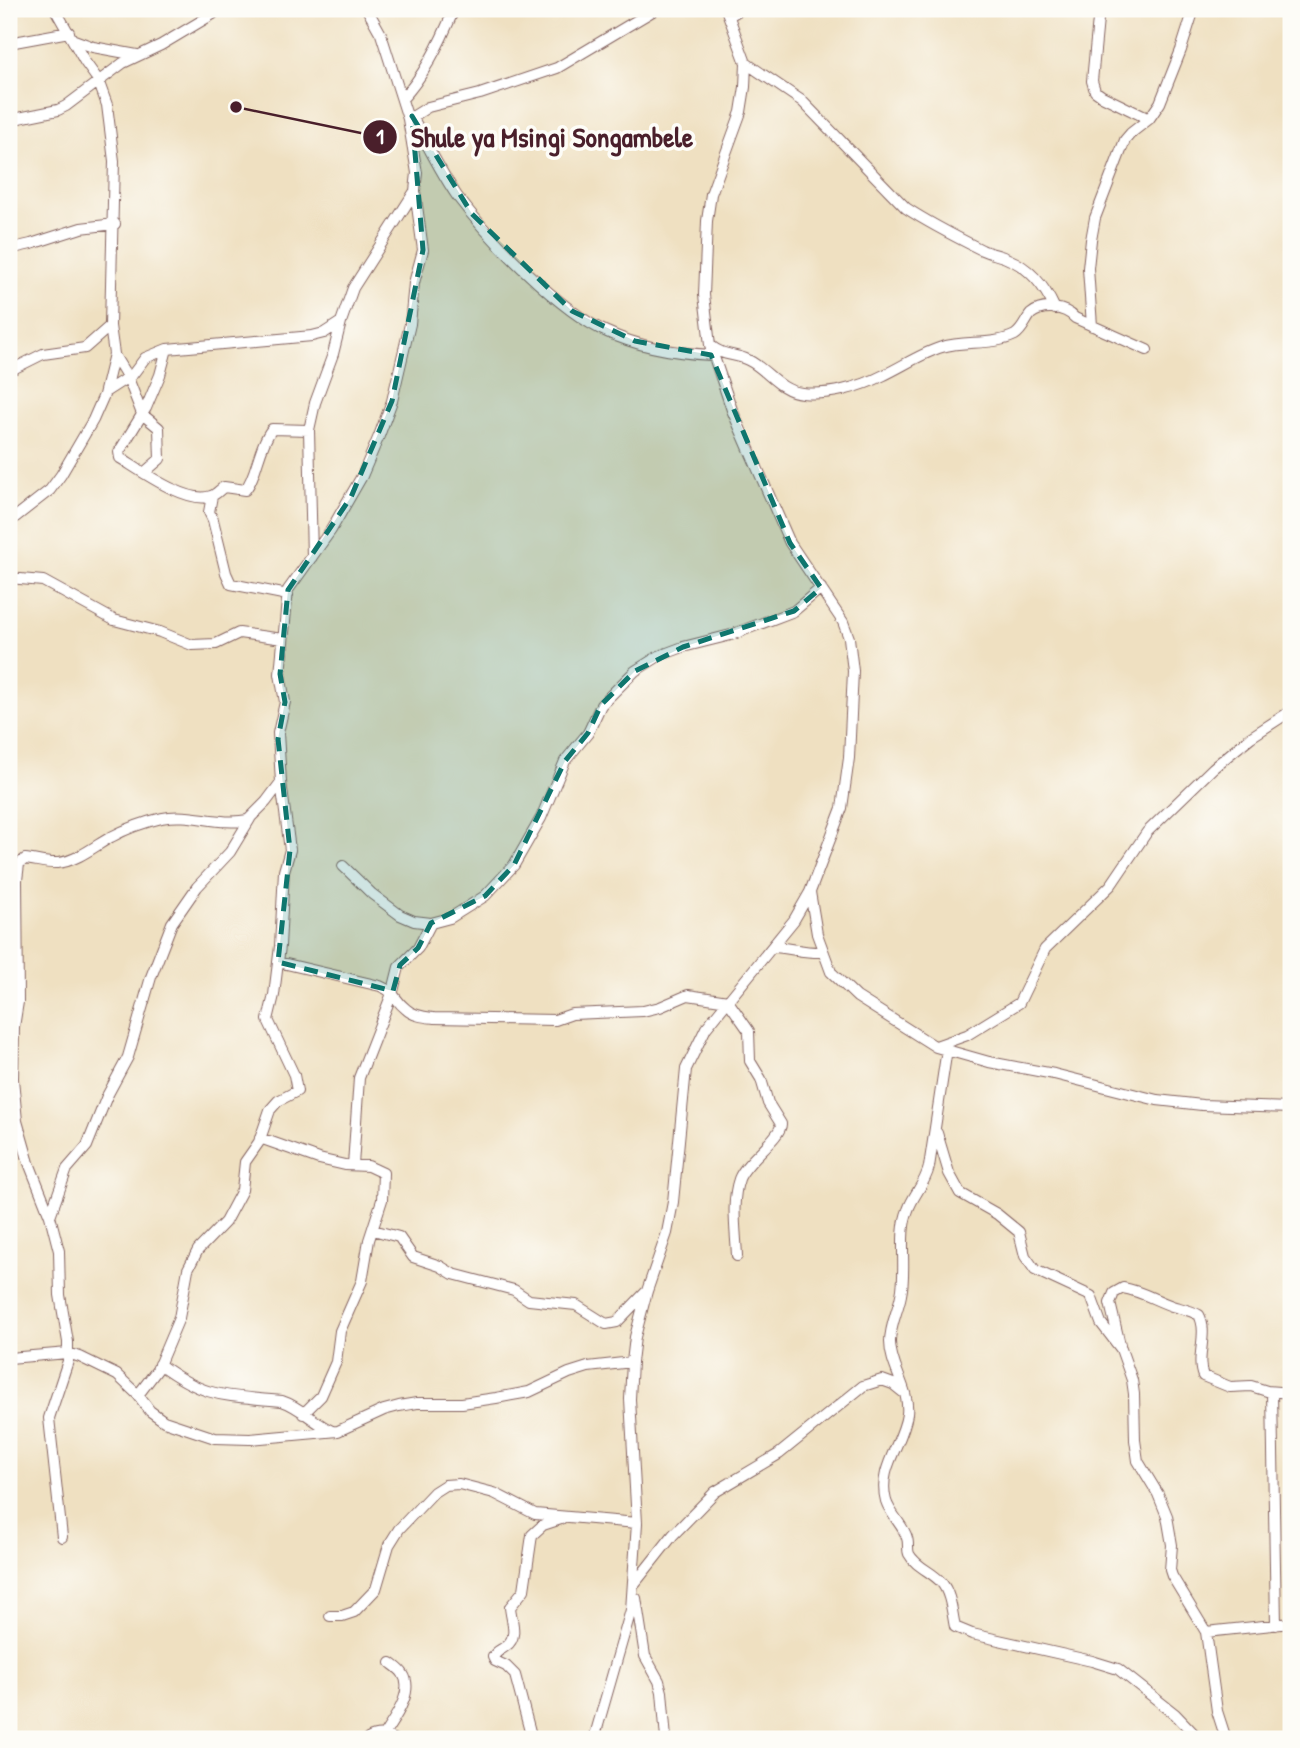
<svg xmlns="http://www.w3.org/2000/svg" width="1300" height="1748" font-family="'Patrick Hand',sans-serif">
<rect width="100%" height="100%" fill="#fdfcf7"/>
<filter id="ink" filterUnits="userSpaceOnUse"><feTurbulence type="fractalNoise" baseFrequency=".0143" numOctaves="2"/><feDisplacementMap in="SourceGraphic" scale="14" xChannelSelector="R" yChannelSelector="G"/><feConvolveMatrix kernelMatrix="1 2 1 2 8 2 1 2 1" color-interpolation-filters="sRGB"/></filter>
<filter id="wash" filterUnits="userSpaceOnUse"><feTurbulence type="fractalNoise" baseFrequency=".00686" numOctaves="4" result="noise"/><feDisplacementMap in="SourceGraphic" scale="28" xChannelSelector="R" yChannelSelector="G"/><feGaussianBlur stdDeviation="1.57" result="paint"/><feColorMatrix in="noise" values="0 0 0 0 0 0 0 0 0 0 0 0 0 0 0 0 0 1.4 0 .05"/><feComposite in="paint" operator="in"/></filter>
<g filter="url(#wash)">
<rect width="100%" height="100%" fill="#efe0c1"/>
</g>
<g filter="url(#ink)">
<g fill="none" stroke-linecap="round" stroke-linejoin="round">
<defs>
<path id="street" d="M1099 9 1092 81 1095 91 1102 96 1149 119
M729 16 741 9
M9 31V39
M74 40 93 47 137 55
M9 43 69 32
M746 63 802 101 906 208C930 224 956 237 982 250 991 254 1000 255 1008 259 1031 268 1045 287 1055 309
M402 99C425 75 442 39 454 9
M412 116C426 143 440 171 457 196 488 237 560 312 607 332 639 347 676 353 711 355
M409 119 428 107 480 94 557 68 656 9
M9 120 58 110 66 106 123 63 161 45 213 14 217 9
M9 249 31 244 81 228 115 224
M1092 326 1088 268 1091 240 1095 218 1125 140 1131 133 1149 119 1160 103 1181 50 1194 9
M710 345C724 357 733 353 748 360 767 369 779 391 802 393 828 396 861 387 884 375 903 366 922 353 942 347 965 340 993 346 1015 335 1023 330 1025 321 1031 314 1043 304 1065 307 1075 318L1147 350
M167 349 160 375 146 408 119 452 120 458C140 470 188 505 211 496 216 495 220 489 224 487L245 490C257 476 258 447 272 429L309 430
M114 355 128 378 142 414 159 428 160 459 145 472
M9 371 43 354 85 348 110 326
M105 392 133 374 145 358 167 349 312 336 324 333 341 322 353 288 415 191
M212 496 209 512 213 520 226 573 231 584 288 595
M9 522 50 490 61 475 93 420 104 395 114 354 110 326 114 161 107 105 98 80 85 62 55 9
M312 557 309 430 315 403 333 354 341 322
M9 578 43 581 114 620 160 632 192 645 216 644 239 633 283 639
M343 866 372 894 400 915 414 921 431 923 450 918 485 896 514 865 541 818 565 761 588 733 601 705 635 671 659 656 683 647 731 635 794 611 821 588
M810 892 817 934 831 972 857 997 936 1047 989 1062 1054 1074 1157 1100 1202 1105 1291 1108
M773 947C790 948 806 953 823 952
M278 962 380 986C397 993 393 999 406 1009 413 1016 425 1017 434 1018L555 1020 572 1014 643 1011 660 1007 688 995 728 1001 749 1031 750 1061 761 1079 768 1103 781 1124C781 1138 746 1160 739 1179 731 1202 736 1232 737 1256
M936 1046 967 1035 1019 1003 1045 949 1111 885 1147 832 1213 768 1251 737 1291 711
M947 1049 929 1167C925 1184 913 1195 908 1210 898 1234 907 1269 901 1295 898 1311 890 1325 890 1342 890 1367 910 1389 907 1414 903 1444 877 1468 886 1501 890 1514 905 1528 907 1538 909 1543 907 1549 909 1554 916 1567 931 1571 941 1582 951 1593 952 1613 955 1627L972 1634 1092 1661 1118 1669 1175 1714 1199 1739
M937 1133 949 1173 960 1193 997 1214 1019 1232 1025 1256 1035 1270 1091 1296 1101 1323 1121 1349 1132 1380 1134 1394 1135 1440 1138 1461 1158 1494 1167 1516 1172 1545 1170 1570 1172 1576 1206 1632 1217 1711 1226 1739
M260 1138 319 1159 345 1165 368 1166 383 1173 382 1200 369 1240 362 1281 340 1331 336 1362 321 1396 303 1414
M353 1165 359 1078 393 991 399 967 418 948 431 923
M50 1216 67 1169 87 1146 107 1096 128 1057 151 977 172 923 197 887 230 852 250 819
M373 1230 399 1237 413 1257 440 1266 453 1274 514 1290 529 1300 576 1305 606 1324 617 1322 647 1291
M1120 1345 1110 1303 1114 1293 1123 1288C1141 1291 1155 1300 1172 1306 1182 1309 1190 1310 1199 1315 1209 1333 1195 1358 1203 1376L1230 1387 1251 1386 1267 1391 1291 1393
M9 1358 68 1353 80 1357 117 1375 138 1395 150 1411 164 1421 215 1438 250 1439 338 1431 384 1410 399 1406 417 1403H462L496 1398 529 1392 569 1373 588 1367 632 1362
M159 1364C208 1400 226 1395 282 1401 301 1407 314 1423 332 1431
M1272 1392 1276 1625
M138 1395 157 1370 179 1318 188 1269 198 1250 225 1222 242 1190 245 1162 259 1142 270 1110 278 1101 297 1091 294 1075 268 1020 274 995 280 946 284 871 290 850 281 782
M62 1537 49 1418 68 1361V1342L60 1295 59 1251 50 1216 29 1163 17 1121 13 1079 14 1027 18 1002 17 880 19 864 25 859C36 860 47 864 58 863 77 861 95 846 111 837 126 829 145 822 162 818 190 812 219 826 248 820L266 802 281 782 278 733 285 702 280 674 288 590 331 530 362 476 379 436 392 401 410 324 414 283 423 250 415 191 417 173 408 119 381 34 367 9
M635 1583 673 1535 715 1492 779 1454 863 1386 882 1380 893 1384 903 1392
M636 1598 645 1656 659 1681 662 1692 666 1739
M330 1616H342L354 1612 376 1589 389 1545 399 1529 434 1492 445 1485 459 1484 494 1493 535 1514 637 1523
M1206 1632 1291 1623
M384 1735C393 1720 415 1692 403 1674 401 1670 395 1666 391 1663
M368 1739C377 1734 384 1735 394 1739
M532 1739 515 1675 506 1666 495 1661 493 1657C497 1650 500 1651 506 1646 519 1637 511 1620 510 1607L524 1590 532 1535 543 1525 561 1519
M594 1739 631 1610 637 1523 630 1399 632 1362 635 1337 647 1291 667 1233 673 1202 686 1069 706 1028 794 920 810 892 842 808 849 758 853 671 849 638 843 622 790 543 732 410 710 345 704 295 707 221 711 194 741 112 745 87 746 63 726 9"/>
</defs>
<use href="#street" stroke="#846360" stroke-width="12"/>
<use href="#street" stroke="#fff" stroke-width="10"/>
</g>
</g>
<path fill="#0f766e" fill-opacity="0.2" stroke="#0f766e" stroke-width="5" stroke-dasharray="14 9" stroke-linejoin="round" d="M412 116 472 214 572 311 635 341 711 355 790 543 821 588 794 611 683 647 635 671 601 705 588 733 565 761 514 865 485 896 431 923 418 948 400 965 393 991 278 962 290 850 278 739 285 702 280 674 288 590 351 497 392 401 423 250Z"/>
<path fill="none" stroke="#4a1f2b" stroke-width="2.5" d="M236 107L380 137"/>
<g fill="#4a1f2b" stroke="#fdfcf7" stroke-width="2.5">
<circle cx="236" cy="107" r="7"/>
<circle cx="380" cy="137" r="18"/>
</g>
<g font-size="21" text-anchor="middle" font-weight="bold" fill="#fff">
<text x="380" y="144">1</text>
</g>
<g font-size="28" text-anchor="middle" font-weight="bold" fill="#4a1f2b" stroke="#fdfcf7" stroke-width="7" stroke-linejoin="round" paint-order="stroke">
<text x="552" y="147">Shule ya Msingi Songambele</text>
</g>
<rect width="1300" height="1748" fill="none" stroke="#fdfcf7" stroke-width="35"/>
</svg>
